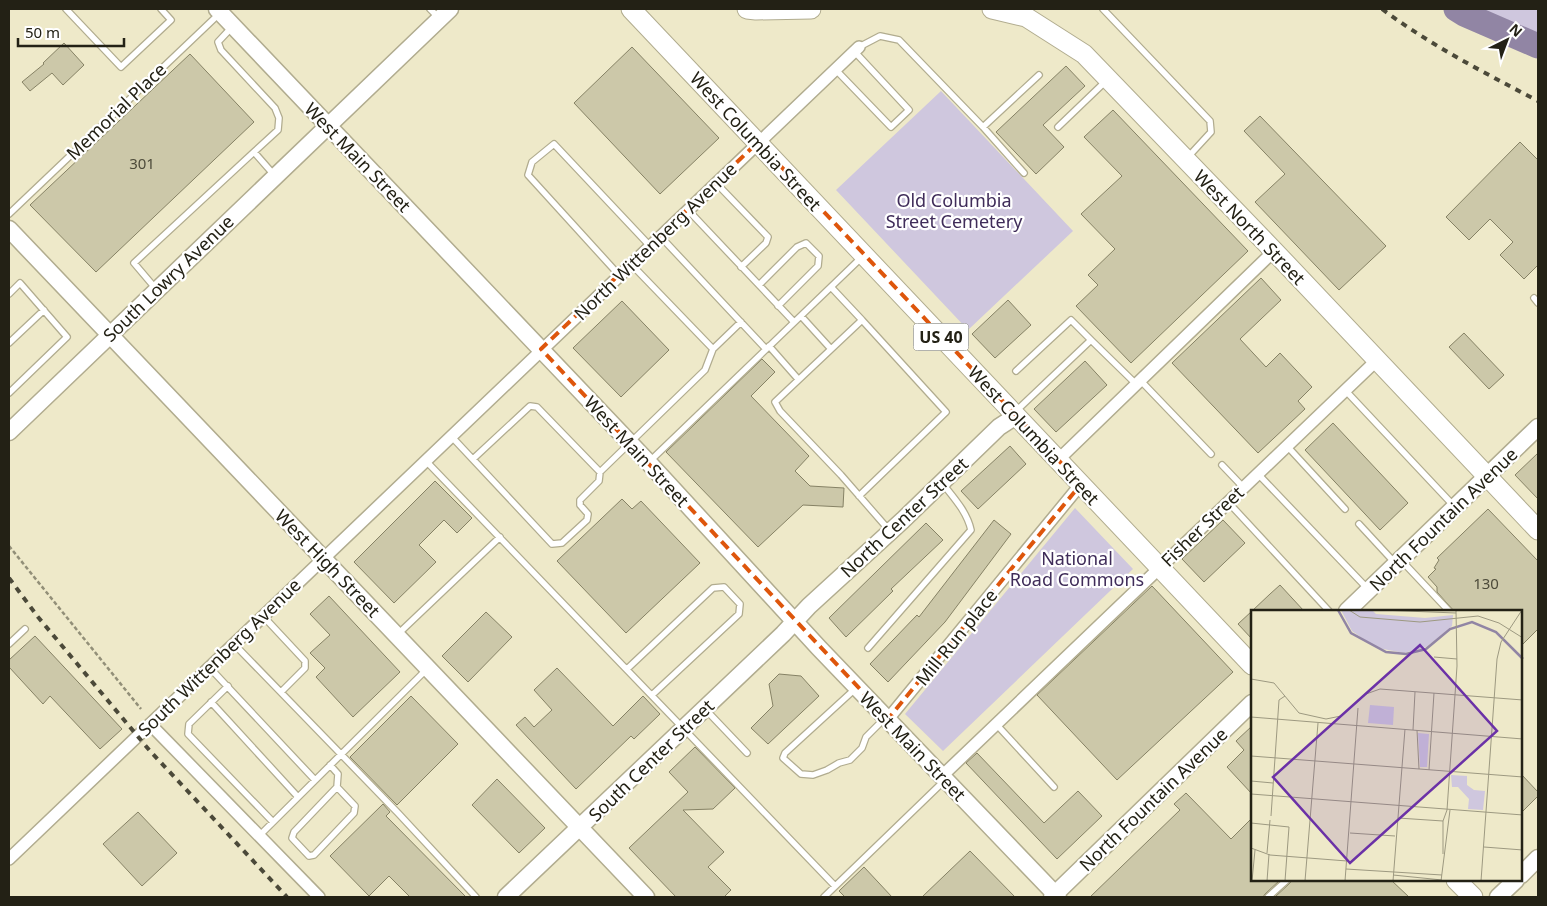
<svg xmlns="http://www.w3.org/2000/svg" width="1547" height="906" font-family="'Noto Sans',sans-serif">
<rect width="100%" height="100%" fill="#eee9c9"/>
<path fill="#cfc7de" d="M1483 9H1538V35Z
M941 91 1073 231 968 330 836 190Z
M1075 508 1133 569 943 751 905 714Z"/>
<g fill="none" stroke-linecap="round" stroke-linejoin="round">
<path stroke="#9185a4" stroke-width="25" d="M1456 9 1464 14 1538 46"/>
</g>
<path fill="#ccc8a9" stroke="#868265" d="M64 43 84 65 63 85 52 73 30 91 22 82 44 64 43 63Z
M632 47 719 138 660 194 574 103Z
M190 54 254 122 96 272 30 205Z
M1066 66 1085 86 1043 125 1064 147 1036 174 996 132Z
M1113 110 1248 251 1131 363 1076 306 1098 285 1088 275 1115 249 1081 214 1122 176 1084 137Z
M1260 116 1386 246 1339 290 1255 202 1285 174 1244 131Z
M1520 142 1538 160V265L1524 279 1500 255 1513 242 1490 219 1469 240 1446 217Z
M1261 278 1281 300 1240 339 1266 367 1280 353 1312 387 1298 401 1305 409 1258 453 1172 363Z
M1008 300 1031 325 995 358 972 334Z
M622 301 669 350 621 397 573 348Z
M1464 333 1504 375 1489 389 1449 347Z
M762 359 775 372 751 396 809 456 795 471 810 486 844 488 843 507 803 505 758 547 666 452Z
M1085 361 1107 385 1056 432 1034 409Z
M1333 423 1408 503 1380 530 1305 450Z
M1010 446 1026 464 978 509 961 491Z
M1538 453V499L1515 475Z
M435 481 472 518 457 533 444 520 419 545 436 562 394 603 354 562Z
M622 499 632 509 641 501 700 563 626 633 557 561Z
M1488 509 1538 561V629L1521 646V611H1454L1437 592V587L1428 577 1436 569 1434 568 1439 560 1437 558Z
M994 520 1011 534 945 622 888 682 870 664 917 615 919 617Z
M1223 520 1245 543 1204 582 1182 559Z
M926 523 943 540 891 589 893 591 846 637 829 618Z
M1280 585 1304 611H1252L1270 594Z
M1152 586 1233 672 1117 780 1037 695Z
M329 596 400 672 353 717 316 677 325 668 310 653 330 635 310 614Z
M1252 611V639L1238 624Z
M486 612 512 637 468 682 442 656Z
M35 636 122 729 100 749 50 696 43 704 9 667V660Z
M557 668 613 726 643 696 660 714 634 739 631 736 576 789 516 725 525 717 534 727 552 710 534 690Z
M779 674 801 676 819 696 768 744 751 728 773 706 769 684Z
M411 696 458 744 397 805 350 757Z
M1252 726V794L1227 767 1244 750 1236 741Z
M695 747 735 788 713 809 683 810 724 852 708 867 731 890 724 897H676L629 848 688 792 669 772Z
M977 753 1044 823 1078 791 1102 816 1057 859 966 763Z
M1521 774 1538 792V796L1521 813Z
M497 779 545 828 519 853 472 805Z
M1186 793 1231 839 1252 818V880H1280L1265 894 1263 897H1090L1180 810 1174 804Z
M383 804 390 812 386 816 466 897H410L389 876 369 896 330 856Z
M138 812 177 853 142 886 103 844Z
M970 851 1015 897H922Z
M864 867 892 897H845L839 891Z
M1292 880H1391L1409 897H1275L1290 883Z"/>
<g fill="none" stroke-linecap="round" stroke-linejoin="round">
<defs>
<path id="lane" d="M66 9 121 67 171 20 161 9
M430 9 439 18
M1103 9 1210 121 1211 132 1188 157
M232 27 218 42 221 50 275 108 279 118 278 130 254 152 275 176
M859 47 880 36 899 40 983 127 1039 75
M835 69 891 127 909 110 854 51
M983 127 1024 173
M1058 127 1107 80
M716 183 768 237 766 243 741 267
M688 210 794 322
M9 214 219 14
M660 236 766 349
M619 275 528 175 532 162 554 144 650 246
M759 285 797 247 806 243 819 256 818 266 778 306
M831 287 862 320
M156 289 134 263 254 152
M9 294 20 283 67 337 9 393
M1534 298 1538 303
M801 316 831 349
M1091 340 1136 384
M9 343 44 310
M769 346 798 379
M713 349 741 322
M1140 380 1211 454
M1345 390 1453 505
M1015 412 1091 340 1071 320 1016 371
M451 436 552 544 562 543 587 520 588 514 580 505V500L599 481 600 472 705 370 713 349 631 264
M1287 446 1345 509
M473 459 530 406 537 407 600 472
M426 461 835 886
M649 462 862 257
M1222 465 1243 487
M1258 474 1367 588
M859 496 946 412 862 320 775 402 780 411 841 475 889 530
M1228 502 1329 611
M1359 524 1395 563
M1402 561 1449 611
M263 616 305 661V668L282 691
M398 634 500 537
M9 644 25 629
M234 644 398 813 476 897
M868 648 971 530C967 512 954 498 943 484
M209 667 315 780
M627 669 713 588 724 587 740 604 739 614 652 695
M228 686 189 724 188 734 273 822
M855 689 785 753 783 758 801 774 813 775 827 770 839 763 850 760 862 748 866 737 885 718
M211 702 298 797
M706 710 747 753
M996 724 1054 787
M330 765 338 774 337 787 294 832 292 838 309 856 314 855 354 813 355 806 337 787
M259 836 426 670
M824 897 944 781
M1268 897 1287 880"/>
<path id="street" d="M1058 460 1274 251
M888 719 1081 484
M150 724 319 897
M942 776 1377 360
M9 859 859 47"/>
<path id="secondary" d="M217 9 649 463 819 648 1058 897
M9 229 646 897
M9 432 450 9
M1347 611 1538 427
M1521 875 1538 858
M506 897 783 634 809 606 903 520 999 427 1016 416
M1052 897 1252 703
M1498 897 1516 880"/>
<path id="primary" d="M631 9 1252 665
M747 9 756 10 811 9
M992 9 1026 17 1084 54 1274 251 1538 530
M1456 880 1473 897"/>
</defs>
<use href="#lane" stroke="#b1ac8f" stroke-width="8"/>
<use href="#street" stroke="#b1ac8f" stroke-width="14"/>
<use href="#secondary" stroke="#b1ac8f" stroke-width="19"/>
<use href="#primary" stroke="#b1ac8f" stroke-width="21"/>
<path stroke="#928f78" stroke-width="2.5" stroke-dasharray="4 2.5" stroke-linecap="butt" d="M9 546 141 709"/>
<use href="#lane" stroke="#fff" stroke-width="5.5"/>
<use href="#street" stroke="#fff" stroke-width="11"/>
<use href="#secondary" stroke="#fff" stroke-width="16"/>
<use href="#primary" stroke="#fff" stroke-width="19"/>
<path stroke="#4b4939" stroke-width="4" stroke-dasharray="6 6" stroke-linecap="butt" d="M1382 9C1432 46 1483 72 1538 101
M9 578 38 617 150 751 287 897"/>
</g>
<path fill="none" stroke="#de560c" stroke-width="4" stroke-dasharray="10 6" stroke-linejoin="round" d="M758 142 1081 484 888 719 541 349Z"/>
<g text-anchor="middle" dominant-baseline="central" stroke-width="4.5" stroke-linejoin="round" paint-order="stroke">
<g font-size="15" fill="#4d4b3a">
<text x="142" y="163">301</text>
<text x="1486" y="583">130</text>
</g>
<rect fill="#fff" stroke="#65645b" stroke-width="1" x="913.5" y="323.5" width="55" height="27" rx="4"/>
<g font-size="16" font-weight="bold" fill="#232115">
<text x="941" y="337">US 40</text>
</g>
<g font-size="18" fill="#232115" stroke="#fff">
<text transform="translate(116 111) rotate(-44)">Memorial Place</text>
<text transform="translate(756 141) rotate(47)">West Columbia Street</text>
<text transform="translate(358 157) rotate(46)">West Main Street</text>
<text transform="translate(1250 227) rotate(46)">West North Street</text>
<text transform="translate(655 241) rotate(-44)">North Wittenberg Avenue</text>
<text transform="translate(168 278) rotate(-44)">South Lowry Avenue</text>
<text transform="translate(1034 435) rotate(47)">West Columbia Street</text>
<text transform="translate(637 451) rotate(47)">West Main Street</text>
<text transform="translate(904 517) rotate(-43)">North Center Street</text>
<text transform="translate(1443 519) rotate(-44)">North Fountain Avenue</text>
<text transform="translate(1202 526) rotate(-44)">Fisher Street</text>
<text transform="translate(328 563) rotate(46)">West High Street</text>
<text transform="translate(956 637) rotate(-51)">Mill Run place</text>
<text transform="translate(219 657) rotate(-44)">South Wittenberg Avenue</text>
<text transform="translate(913 746) rotate(46)">West Main Street</text>
<text transform="translate(651 760) rotate(-44)">South Center Street</text>
<text transform="translate(1153 799) rotate(-44)">North Fountain Avenue</text>
</g>
<g font-size="18" fill="#3f2c59" stroke="#fff">
<text x="954" y="200">Old Columbia<tspan x="954" dy="21">Street Cemetery</tspan></text>
<text x="1077" y="558">National<tspan x="1077" dy="21">Road Commons</tspan></text>
</g>
</g>
<g transform="translate(1251 610)">
<rect width="271" height="271" fill="#eee9c9"/>
<path d="M90 0H121L125 4 174 8 202 5 201 16 183 31 175 37 153 43 127 38 111 28 101 21ZM119 95 143 97 142 115 117 113ZM167 123 178 124 176 157H169ZM200 165 216 166V175L223 180 234 181 232 200 217 199 218 189 207 177H201Z" fill="#cfc7de"/>
<path fill="none" stroke="#9185a4" stroke-width="2.5" d="M87 0 100 23 135 42 155 44 175 39 199 19 221 12 245 22 272 49"/>
<path fill="none" stroke="#9d9981" stroke-width="1" d="M98 0 109 7 169 12 227 6 248 13 272 28M129 0 205 3M183 47 206 49M0 69 23 73 48 103 75 109 90 106 115 84 129 79 272 90M0 107 272 129M162 120 164 82M166 120 168 159M0 146 272 167M178 160 183 83M0 171 22 173M0 184 272 205M20 206 28 90 34 86M147 208 192 211M0 213 38 217 34 271M99 223 144 226M233 237 272 240M0 238 19 245 96 251M16 243 19 210M192 244V211L196 200 206 56 205 0M95 259 191 265M142 265 191 270M1 271 4 240M16 271 18 244M54 271 67 113M94 271 107 98M142 271 154 119M190 271 199 200M230 271 246 49 250 32 271 0"/>
<path fill="#6b31a7" fill-opacity="0.15" stroke="#6b31a7" stroke-width="2.5" d="M169 35 246 121 99 253 22 167Z"/>
<rect width="271" height="271" fill="none" stroke="#232115" stroke-width="2.5"/>
</g>
<rect width="1547" height="906" fill="none" stroke="#232115" stroke-width="20"/>
<g transform="translate(1507 40) rotate(42)" stroke="#ffffff" stroke-width="4" paint-order="stroke">
<path d="M0-4L9 19L0 12L-9 19Z" fill="#232115"/>
<text y="-8" font-size="14" font-weight="bold" text-anchor="middle" fill="#232115">N</text>
</g>
<path d="M18 38v8h106v-8" fill="none" stroke="#232115" stroke-width="2.5"/>
<text x="25" y="38" font-size="15" fill="#232115" stroke="#ffffff" stroke-width="4" paint-order="stroke">50 m</text>
</svg>
